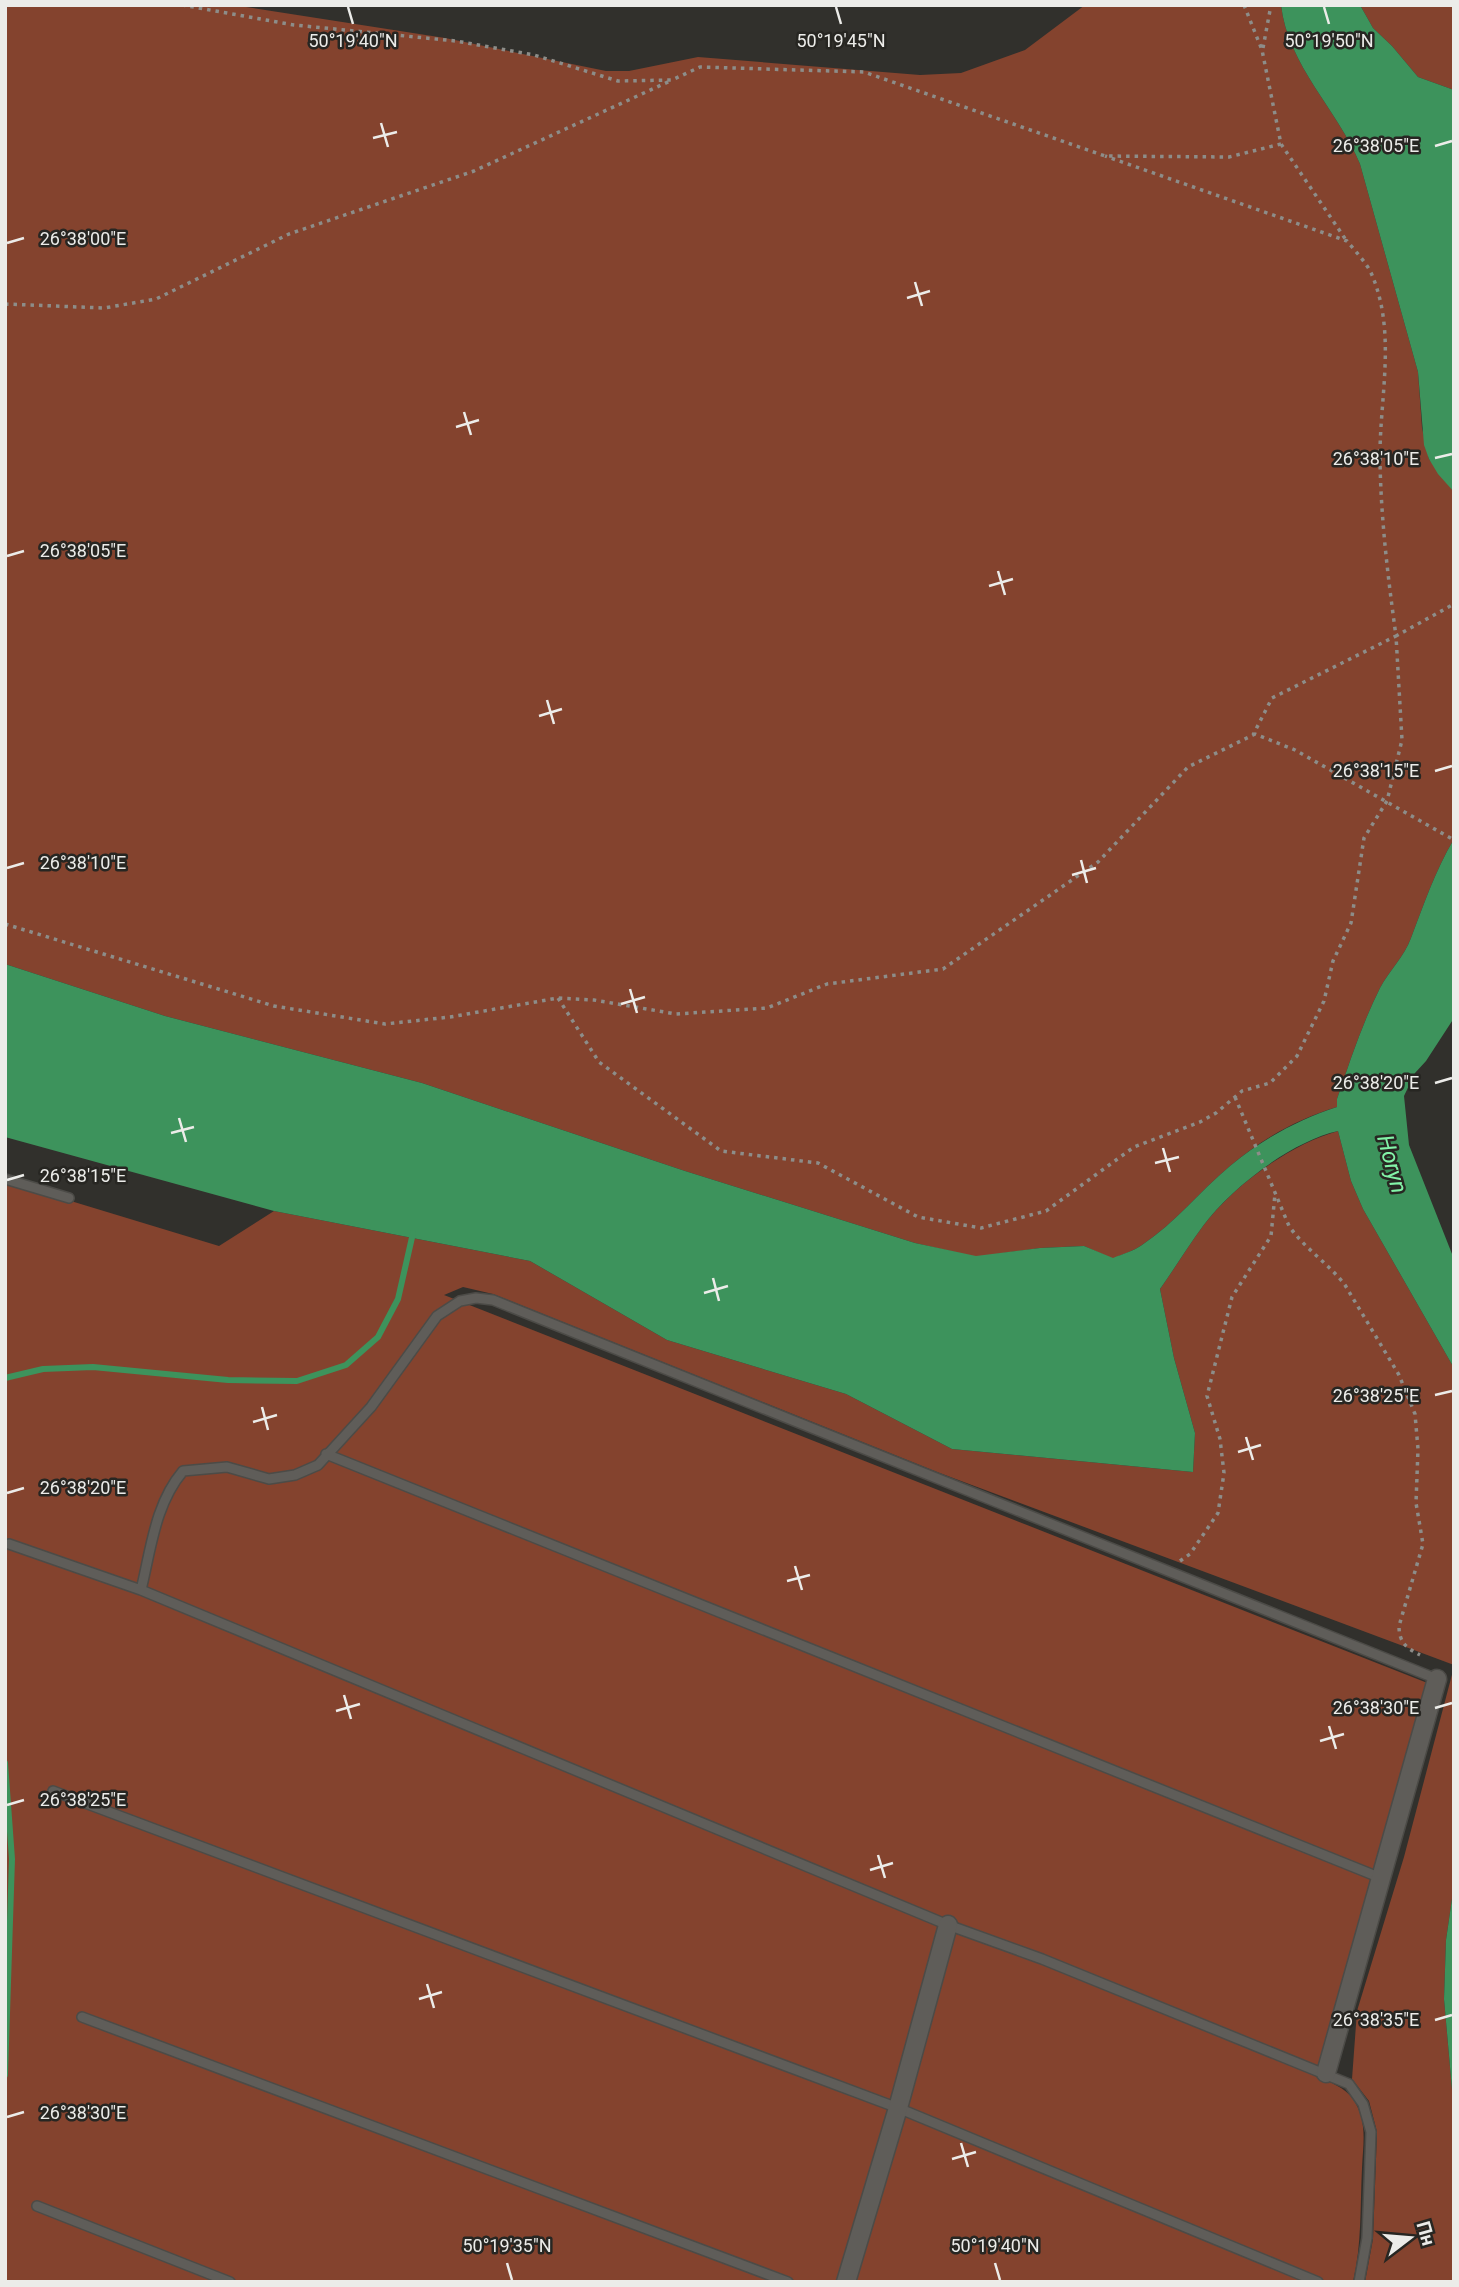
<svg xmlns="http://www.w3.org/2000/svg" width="1459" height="2287" font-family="Roboto,sans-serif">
<rect width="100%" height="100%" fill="#31302c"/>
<path fill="#84432e" d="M5 5H233L445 38 606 71H629L698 57 920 75 961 73 1025 50 1085 5H1281C1288 66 1338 110 1360 164L1418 372 1422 428 1429 459 1454 492V839C1435 871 1424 904 1411 938 1404 957 1389 971 1380 988 1362 1024 1350 1061 1337 1099V1107C1297 1119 1262 1139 1230 1166 1200 1191 1175 1223 1142 1245 1134 1251 1122 1254 1113 1259L1084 1246 1040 1248 976 1257 915 1243 685 1171 422 1083 165 1016 5 964Z
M1360 5H1454V90L1418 77 1392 46 1373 28Z
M1338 1131 1351 1181 1363 1209 1454 1368V1665L937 1472 493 1294 463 1287 444 1295 1430 1684 1318 2076C1331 2083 1344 2087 1353 2099 1368 2121 1363 2144 1362 2168 1360 2207 1362 2244 1353 2282H5V1181L219 1246 274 1211 530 1261 667 1340 846 1394 952 1449 1193 1472 1195 1433 1174 1358 1160 1289C1175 1268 1188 1246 1203 1226 1234 1185 1289 1145 1338 1131Z
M1454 1667V1885L1446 1940 1444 1999 1454 2112V2282H1365L1373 2239 1377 2132 1369 2101 1352 2079 1357 2011 1404 1857Z"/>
<path fill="#3d935c" d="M1281 5H1360L1373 28 1392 46 1418 77 1454 90V492L1438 474 1429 459 1424 445 1418 372 1360 164C1338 110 1288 66 1281 5Z
M1454 839V1018L1426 1061 1415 1073 1404 1096 1409 1145 1454 1259V1368L1363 1209 1351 1181 1338 1131C1292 1141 1231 1188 1203 1226 1188 1246 1175 1268 1160 1289L1174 1358 1195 1433 1193 1472 952 1449 846 1394 667 1340 530 1261 274 1211 5 1137V964L165 1016 422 1083 685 1171 915 1243 976 1256 1040 1248 1084 1246 1113 1258C1122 1254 1134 1251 1142 1245 1175 1223 1200 1191 1230 1166 1263 1139 1297 1120 1337 1107V1099C1350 1061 1362 1024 1380 988 1389 971 1404 957 1411 938 1424 904 1435 871 1454 839Z
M1454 1885V2112L1444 1999 1446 1940Z"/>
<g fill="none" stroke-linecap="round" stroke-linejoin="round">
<path stroke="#3d935c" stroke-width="6" d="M5 1378 43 1369 93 1367 228 1380 297 1381 346 1365 378 1337 398 1299 413 1233
M5 1763 12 1859 5 2075"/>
<defs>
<path id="service" d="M5 1179 69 1198
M326 1454 1381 1878
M9 1544 141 1590 948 1925 1042 1959 1349 2084 1363 2104 1371 2132 1367 2238 1359 2282
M141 1590C151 1549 155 1504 183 1471L227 1467 269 1479 295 1475 318 1465 371 1407 437 1316 460 1301 476 1298 493 1300 1437 1679
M53 1791 898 2108 1318 2282
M82 2017 788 2282
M37 2206 230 2282"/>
<path id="minor" d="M1326 2073 1437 1679
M846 2282 898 2108 948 1925"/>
</defs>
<use href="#service" stroke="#4c4b47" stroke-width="12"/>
<use href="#minor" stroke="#4c4b47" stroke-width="21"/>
<path stroke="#8d8d89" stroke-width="3.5" stroke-dasharray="3.5 5" stroke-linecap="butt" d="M182 5 294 25 456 41 534 55 618 81 672 80 700 67 864 72 1105 156 1229 157 1281 144
M1244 5 1262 50 1281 144 1346 240
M1263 48 1271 5
M5 304 104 308 156 299 289 234 474 171 670 81
M1253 735 1255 734 1295 750 1454 840
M5 924 274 1006 385 1024 450 1017 558 998 594 1000 676 1014 767 1008 827 984 943 969 1098 862 1188 767 1253 735 1272 698 1396 636C1388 578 1381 520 1380 461 1379 400 1397 334 1372 275 1367 263 1355 251 1347 241L1105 156
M558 998 599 1062 721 1151 818 1163 918 1217 981 1228 1046 1211 1134 1147 1200 1122 1216 1113 1242 1091 1270 1083 1297 1056 1324 1001 1333 961 1351 923 1364 838 1387 801 1402 740 1396 636 1454 604
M1235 1097 1289 1226C1305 1249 1328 1263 1345 1285L1399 1375 1415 1414 1418 1449 1416 1503 1423 1544 1399 1626C1399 1642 1406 1648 1420 1655
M1180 1561 1190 1554 1218 1513 1224 1473 1220 1439 1207 1396 1232 1297 1271 1236 1275 1194"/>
<use href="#service" stroke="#5f5d59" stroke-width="9"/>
<use href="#minor" stroke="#5f5d59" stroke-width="18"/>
</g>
<path fill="none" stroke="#ecece9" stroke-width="2.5" d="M348 7 353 24M836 7 841 24M1324 7 1329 24M381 123 388 147M373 138 397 132M1435 146 1452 141M7 243 24 238M915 282 922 306M907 298 930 291M464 412 471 435M456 427 479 420M1435 458 1452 454M7 556 24 551M998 571 1005 595M989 586 1013 579M547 700 554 724M539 716 562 709M1435 771 1452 766M1081 860 1087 883M7 868 24 863M1072 875 1096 868M630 989 637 1013M621 1004 645 997M1435 1083 1452 1078M179 1118 186 1142M171 1133 194 1127M1163 1148 1170 1172M1155 1163 1179 1157M7 1180 24 1175M713 1278 719 1301M704 1293 728 1286M1435 1395 1452 1391M262 1407 268 1430M253 1422 277 1415M1246 1437 1253 1460M1238 1452 1261 1445M7 1493 24 1488M795 1566 802 1590M787 1581 810 1575M344 1695 351 1719M1435 1708 1452 1703M336 1711 360 1704M1329 1726 1336 1749M1320 1741 1344 1734M7 1805 24 1800M878 1855 885 1878M870 1870 893 1863M427 1984 434 2008M419 1999 442 1992M1435 2020 1452 2015M7 2117 24 2112M961 2143 968 2167M952 2159 976 2152M507 2263 512 2280M995 2263 1000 2280"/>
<g text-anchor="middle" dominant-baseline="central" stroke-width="5" stroke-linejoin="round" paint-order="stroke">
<g font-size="23" font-style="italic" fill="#83f4a8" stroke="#272622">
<text transform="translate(1392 1164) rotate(75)">Horyn</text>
</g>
</g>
<g font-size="18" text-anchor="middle" fill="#ecece9" stroke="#272622" stroke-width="5" stroke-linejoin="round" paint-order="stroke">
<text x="353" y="47">50°19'40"N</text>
<text x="841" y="47">50°19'45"N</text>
<text x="1329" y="47">50°19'50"N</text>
<text x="1376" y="152">26°38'05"E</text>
<text x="83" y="245">26°38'00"E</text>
<text x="1376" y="465">26°38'10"E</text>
<text x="83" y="557">26°38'05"E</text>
<text x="1376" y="777">26°38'15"E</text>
<text x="83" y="869">26°38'10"E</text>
<text x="1376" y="1089">26°38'20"E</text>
<text x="83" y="1182">26°38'15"E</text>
<text x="1376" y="1402">26°38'25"E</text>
<text x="83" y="1494">26°38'20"E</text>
<text x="1376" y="1714">26°38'30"E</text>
<text x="83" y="1806">26°38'25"E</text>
<text x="1376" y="2026">26°38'35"E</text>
<text x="83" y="2119">26°38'30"E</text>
<text x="507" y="2252">50°19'35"N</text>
<text x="995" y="2252">50°19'40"N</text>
</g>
<rect width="1459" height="2287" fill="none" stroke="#ecece9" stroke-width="14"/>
<g transform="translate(1410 2238) rotate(74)" stroke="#272622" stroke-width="5" paint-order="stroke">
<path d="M0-5L12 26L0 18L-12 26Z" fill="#ecece9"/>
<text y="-10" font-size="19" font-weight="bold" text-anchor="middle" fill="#ecece9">Пн</text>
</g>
</svg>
